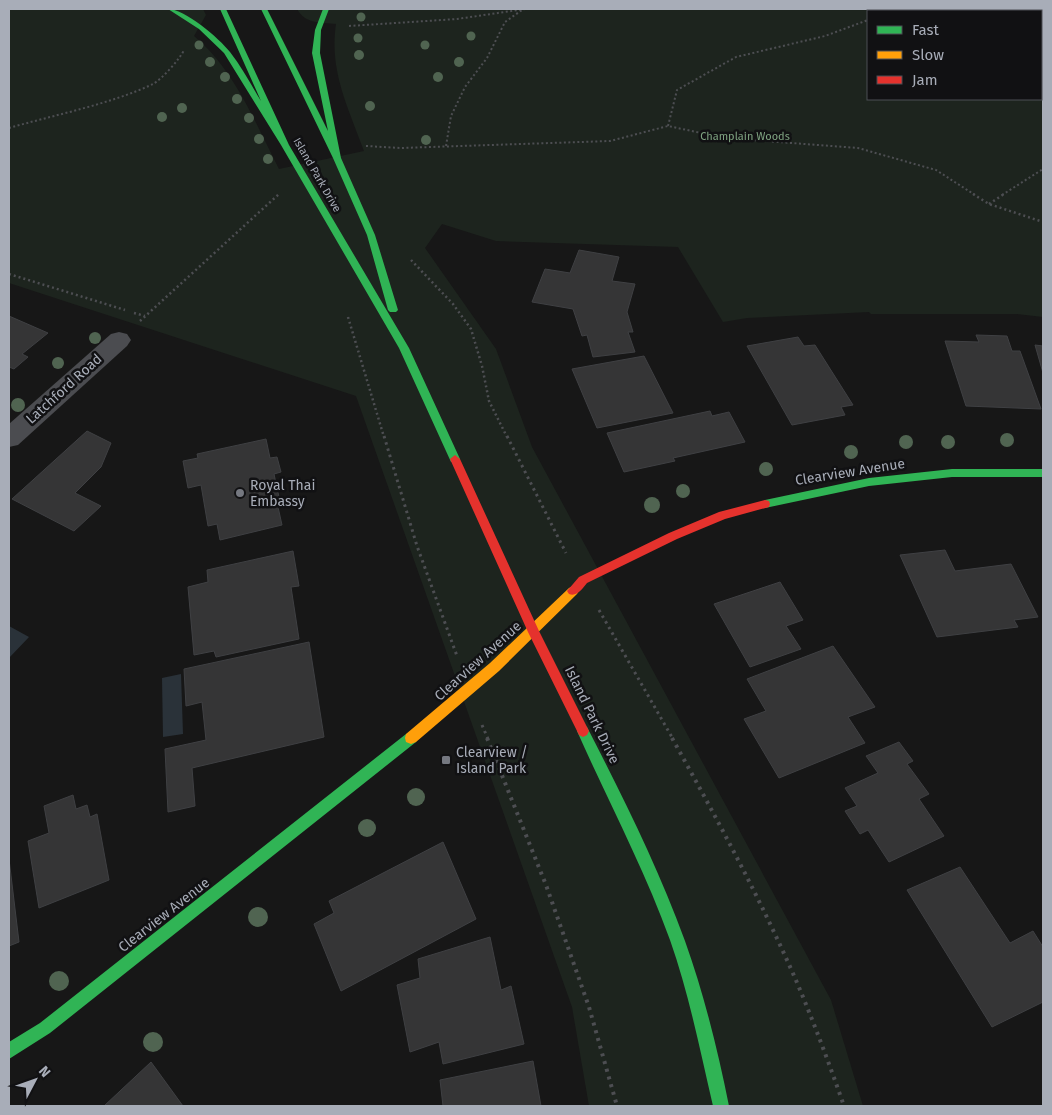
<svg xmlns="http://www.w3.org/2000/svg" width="1052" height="1115" font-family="'Fira Sans',sans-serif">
<rect width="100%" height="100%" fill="#171717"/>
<path fill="#1d241e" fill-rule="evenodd" d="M9 9H203L206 15 194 36C235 70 255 123 279 169L364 151C348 107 329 71 336 24 320 22 305 24 297 9H1043V317L1017 314H871L869 312 747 318 723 322 678 247 496 241 442 224 425 248 496 349 532 447 831 1000 863 1106H589L572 1007 356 396 9 283ZM868 11H1041V99H868Z"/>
<path fill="#2a3239" d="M9 626 29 637 9 658Z
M181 674 183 734 163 737 162 678Z"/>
<path fill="#353536" stroke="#3f4043" d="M579 250 619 257 612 281 635 284 627 312 633 332H628L635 352 593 357 587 335 582 336 573 309 532 302 545 269 570 273Z
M9 316 48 333 22 354 28 357 14 369 9 367Z
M976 335 1007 336 1012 351H1020L1041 409 966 406 945 341 979 342Z
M798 337 804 346 815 345 853 405 841 407 845 415 792 425 747 346Z
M1035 345 1043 346V373Z
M644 356 673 413 597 428 572 369Z
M710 411 712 416 729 412 745 442 673 458 675 461 624 472 607 433Z
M87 431 111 443 101 467 75 493 101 506 74 531 12 499Z
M266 439 270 458 277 457 281 472 274 474 279 497 276 498 282 525 220 540 217 524 208 526 201 485 188 488 183 461 198 458 197 454Z
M945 550 955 571 1011 564 1038 617 1014 620 1018 627 937 637 900 555Z
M293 551 299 586 291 587 299 639 216 657 214 651 194 655 188 587 208 582 207 570Z
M780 582 803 620 786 626 801 649 750 667 714 604Z
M309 642 324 737 192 768 195 806 168 812 165 749 206 740 202 702 186 706 184 669Z
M833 646 875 707 848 717 865 743 779 778 744 719 766 711 747 679Z
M899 742 913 761 907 764 929 794 919 799 944 836 889 862 868 830 860 834 845 811 857 806 845 788 878 773 866 756Z
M73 795 76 809 87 805 90 817 97 814 109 880 39 908 28 841 49 833 44 806Z
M443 842 476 919 341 991 314 924 334 913 329 901Z
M9 859 19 942 9 946Z
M960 867 1010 943 1033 931 1043 947V1002L992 1027 907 890Z
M490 937 501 990 511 986 524 1044 443 1064 439 1042 410 1052 397 985 420 978 418 959Z
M533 1061 541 1106H443L440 1080Z
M151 1062 183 1106H104Z"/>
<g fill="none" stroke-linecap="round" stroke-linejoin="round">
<path stroke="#4d4e52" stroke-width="2" stroke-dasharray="2 2.5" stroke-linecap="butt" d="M921 11 982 9
M349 26 457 19 525 9
M1041 52 1043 54
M668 126 677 90 736 57 825 36 868 20
M9 128C54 115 111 104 153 84 162 79 180 59 184 50
M366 146 401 148 610 141 668 126 725 138 858 148 936 170 975 195
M446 146 451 116 465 87 487 58 505 22 522 10
M1002 195 1043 169"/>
<path stroke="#4d4e52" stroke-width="2.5" stroke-dasharray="2 3" stroke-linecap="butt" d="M973 194 989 204 1043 222
M989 204 1004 194
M411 260 453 304 471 329 482 366 489 401 507 437
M9 274 125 310
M134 313 145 316
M348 317 384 437
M140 321 279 194"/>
<path stroke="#4d4e52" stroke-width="3" stroke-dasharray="2.5 4" stroke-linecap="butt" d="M384 436 417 546 457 656
M507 436 566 553
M599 610 673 739
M482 725 488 739"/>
<path stroke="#4d4e52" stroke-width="4" stroke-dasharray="3 5" stroke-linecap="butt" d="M487 738 546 885 589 1007 617 1106
M672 738C716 817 759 896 795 978 813 1020 829 1063 844 1106"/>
<path fill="#4b4c50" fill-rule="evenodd" d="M119 332 127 334 131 340 127 346 18 445 9 447V424L111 334Z"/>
<path fill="#30b455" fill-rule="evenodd" d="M168 9C185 9 219 38 230 52 242 67 251 85 261 101L220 9H226L289 145 409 348 460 459 459 462H451L399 348 281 145 224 53 199 29Z
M261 9H267L328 131 312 53 315 30 323 9H329L321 30 320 53 341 158 375 235 398 310 396 312H390L388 310 367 235 333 158Z
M952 469H1043V477H952L869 486 765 508 760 504 765 500 869 478Z
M583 725 587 727C623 797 658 867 685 941 704 994 718 1051 729 1106H713C700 1050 689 994 670 940 644 868 608 801 577 731L579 727Z
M411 732 416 734 417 738 416 742 50 1033 9 1059V1042L40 1023 406 734Z"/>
<path fill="#ff9f0a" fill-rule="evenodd" d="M573 586 577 588 579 591 577 594 499 671 416 742 411 744 406 742 405 738 406 734 490 663 569 588Z"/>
<path fill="#e5322d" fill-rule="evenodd" d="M455 455 460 459 539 631 589 731 587 735 583 737 579 735 528 632 450 459Z
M765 500 769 501 770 504 769 507 725 519 677 539 587 583C582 589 577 597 569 594L567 591 579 577 669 533 719 512Z"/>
</g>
<g fill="#506451">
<circle cx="361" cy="17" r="4.5"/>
<circle cx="471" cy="36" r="4.5"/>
<circle cx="358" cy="38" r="4.5"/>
<circle cx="199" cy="45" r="4.5"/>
<circle cx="425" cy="45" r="4.5"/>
<circle cx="359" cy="55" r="5"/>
<circle cx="210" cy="62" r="5"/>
<circle cx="459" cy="62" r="5"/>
<circle cx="225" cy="77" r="5"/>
<circle cx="438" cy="77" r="5"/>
<circle cx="237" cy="99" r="5"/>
<circle cx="370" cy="106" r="5"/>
<circle cx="182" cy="108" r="5"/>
<circle cx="162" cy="117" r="5"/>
<circle cx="249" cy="118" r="5"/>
<circle cx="259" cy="139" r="5"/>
<circle cx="426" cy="140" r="5"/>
<circle cx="268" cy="159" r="5"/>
<circle cx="95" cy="338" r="6"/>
<circle cx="58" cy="363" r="6"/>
<circle cx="18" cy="405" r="7"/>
<circle cx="1007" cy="440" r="7"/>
<circle cx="906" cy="442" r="7"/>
<circle cx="948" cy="442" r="7"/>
<circle cx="851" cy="452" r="7"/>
<circle cx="766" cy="469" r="7"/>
<circle cx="683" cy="491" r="7"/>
<circle cx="652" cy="505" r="8"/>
<circle cx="416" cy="797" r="9"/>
<circle cx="367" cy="828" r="9"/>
<circle cx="258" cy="917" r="10"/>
<circle cx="59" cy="981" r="10"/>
<circle cx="153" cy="1042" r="10"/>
</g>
<g fill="#757880" stroke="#111113" stroke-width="2">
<circle cx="240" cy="493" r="5"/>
<rect x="441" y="755" width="10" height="10" rx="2.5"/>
</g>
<g text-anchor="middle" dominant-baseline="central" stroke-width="5" stroke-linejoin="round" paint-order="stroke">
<g font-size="11" fill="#7fa381" stroke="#111113">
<text x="745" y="136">Champlain Woods</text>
</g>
<g font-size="11" fill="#a8adb8" stroke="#111113">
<text transform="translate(317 175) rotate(60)">Island Park Drive</text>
</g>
<g font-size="14" fill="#a8adb8" stroke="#111113">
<text transform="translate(64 389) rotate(-42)">Latchford Road</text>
<text transform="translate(850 472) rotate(-9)">Clearview Avenue</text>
<text transform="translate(478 661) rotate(-42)">Clearview Avenue</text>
<text transform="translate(592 715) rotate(64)">Island Park Drive</text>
<text transform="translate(164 915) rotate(-38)">Clearview Avenue</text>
</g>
<g font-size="14" fill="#a8adb8" stroke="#111113" text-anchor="start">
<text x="250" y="485">Royal Thai<tspan x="250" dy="16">Embassy</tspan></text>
<text x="456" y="752">Clearview /<tspan x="456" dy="16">Island Park</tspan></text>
</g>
</g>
<rect width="1052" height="1115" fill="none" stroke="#a8adb8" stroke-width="20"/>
<rect x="867" y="10" width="175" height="90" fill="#111113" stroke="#4d4f55"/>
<rect x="877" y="26" width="25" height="8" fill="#30b455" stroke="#4d4f55"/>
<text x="912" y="35" font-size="15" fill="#a8adb8">Fast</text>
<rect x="877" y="51" width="25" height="8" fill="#ff9f0a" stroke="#4d4f55"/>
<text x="912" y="60" font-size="15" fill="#a8adb8">Slow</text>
<rect x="877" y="76" width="25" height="8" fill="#e5322d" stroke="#4d4f55"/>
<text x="912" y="85" font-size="15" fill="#a8adb8">Jam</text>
<g transform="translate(35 1080) rotate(49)" stroke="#111113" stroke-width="4" paint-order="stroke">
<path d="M0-4L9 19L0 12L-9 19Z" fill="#a8adb8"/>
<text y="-8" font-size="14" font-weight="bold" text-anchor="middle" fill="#a8adb8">N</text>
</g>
</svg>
